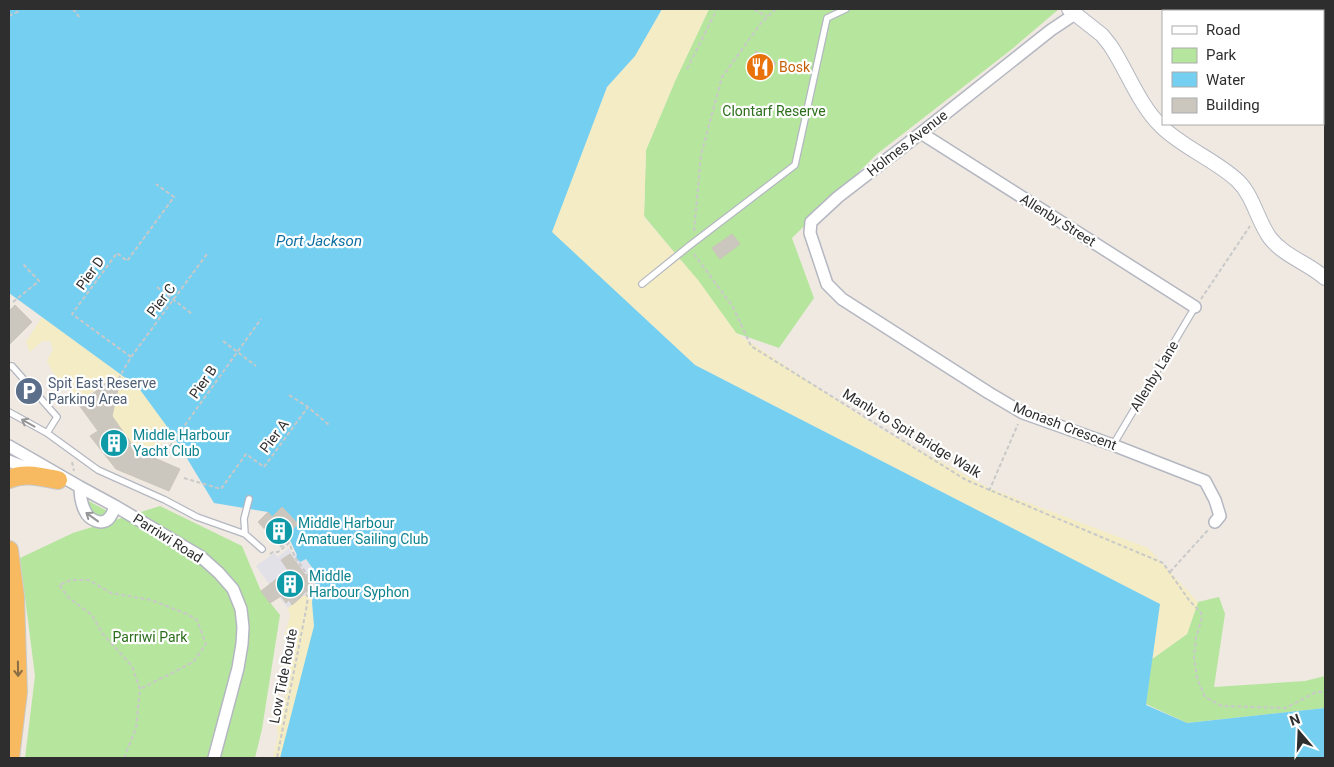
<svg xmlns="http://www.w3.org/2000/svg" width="1334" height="767" font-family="Roboto,sans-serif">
<rect width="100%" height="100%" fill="#efe9e1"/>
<path fill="#e3e1e8" d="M289 548 292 554H297L301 561 305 559 313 569 310 573 317 578 314 588 288 608 279 597 270 603 261 591 270 585 256 566 274 553 278 557Z"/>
<path fill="#b6e59e" d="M709 9H1059L1012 49 877 154 792 238 814 298 779 348 736 333 699 282 644 216 646 150 675 81Z
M85 499 109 512 108 515 99 517 92 514Z
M160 506 242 546 261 591 280 615 262 729 255 758H25L35 676 20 558 73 533Z
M1219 597 1225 614 1214 687 1305 681 1325 676V708L1187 723 1146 704 1152 659 1187 634 1198 602Z"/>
<path fill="#f3ecc5" d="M662 9H709L675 81 646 150 644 217 698 280 736 333 879 428 989 488 1148 548 1198 602 1187 634 1152 659 1160 604 695 365 551 232 607 87 635 56Z
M42 317 138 387 171 432 156 450H136L112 416 118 389 108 381 81 400C66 389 54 377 47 361L53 349 50 341H42L30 352 26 342Z
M314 588 312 602 314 626 293 758H273L278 735 276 721 279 709 285 696 288 677 284 655 285 645 284 637 290 616 288 608Z"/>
<path fill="#75cff0" d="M9 9H662L635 56 607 87 552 232 695 365 1160 604 1146 705 1187 723 1325 708V758H280L314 626 312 602 314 588 317 578 316 577 313 578 309 573 313 569 306 559 300 562 296 557 297 555 289 538 284 537 298 524 282 507 272 517 268 512 214 503 171 432 138 387 9 293Z"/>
<path fill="#cbc7bf" stroke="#cbc5ba" d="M756 51 776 63 769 75 749 63Z
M732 234 740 244 720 259 712 248Z
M15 305 32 322 9 345V311Z
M108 381 118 389 112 416 136 450 180 469 169 491 116 469 90 436 98 431 79 405Z
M282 507 298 524 284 537 288 541 281 547 258 522 268 512 272 517Z
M290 554 312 584 300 598 292 605 289 600 286 603 281 596 270 603 261 591 288 570 281 560Z"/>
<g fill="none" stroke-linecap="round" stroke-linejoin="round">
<defs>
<path id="service" d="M642 284 689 246 795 165 827 18 846 9
M9 366H12L57 417 47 433
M9 412 47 433 98 470 165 500 197 517 245 534 262 549
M1113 445 1195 307
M245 534 244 519 249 499"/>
<path id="minor" d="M1075 14 1051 30 921 133 838 197 811 222 810 233 827 284 842 299 989 393 1023 413 1113 445 1205 481 1215 500 1220 516 1215 522
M921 133 1195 307
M9 446 80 487 115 506 200 556 219 573 233 589 241 609 243 627 242 644 238 668 214 758
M9 461 37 472
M80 487C80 495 81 503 85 511 89 520 103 527 110 517 113 513 114 509 115 506"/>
<path id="tertiary" d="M1069 9 1102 35 1110 45C1127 70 1139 105 1161 126 1183 148 1216 160 1238 181 1254 197 1257 220 1270 238 1284 256 1308 263 1325 278"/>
<path id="trunk" d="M9 479C25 472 41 477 58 480
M9 550 15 597 18 692 10 758"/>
</defs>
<use href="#service" stroke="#b4b7c1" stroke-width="8"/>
<use href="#minor" stroke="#b4b7c1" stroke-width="14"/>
<use href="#tertiary" stroke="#b4b7c1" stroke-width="16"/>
<use href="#trunk" stroke="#c9c9c9" stroke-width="20"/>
<path stroke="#c9c9c9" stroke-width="2" stroke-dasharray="4 2.5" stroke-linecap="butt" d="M73 9 79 17
M754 9 758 12 767 16
M9 16 19 11 18 9
M687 69 717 9
M694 231 701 155 722 77 761 23 776 9
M694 254 733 307 751 346 966 480 1163 563 1189 600 1201 613 1202 618 1196 637 1194 657 1197 678 1205 697 1222 706 1286 708 1316 692H1325
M157 287 192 314
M1201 299 1250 226
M13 302 39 281 23 264
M223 341 256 366
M131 357 72 314 117 253 127 261 174 197 156 184
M115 385 131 357 207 254
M289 395 308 407 329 425
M162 457 261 319
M72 462 74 471
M184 478 221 489 246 454 264 467 308 407
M989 491 1018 424
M270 554 273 552H278L289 543 295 557 313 583V585L305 593 308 597 306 610 277 758
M1170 572 1208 530
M124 758 136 728 140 689 132 666 102 633 92 615 69 598 59 585 71 580H89L111 593 151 600 187 614 197 620 206 644 193 662 174 672 140 689"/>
<use href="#service" stroke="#fff" stroke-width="5.5"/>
<use href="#minor" stroke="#fff" stroke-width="11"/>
<use href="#tertiary" stroke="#fff" stroke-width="14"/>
<use href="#trunk" stroke="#f8ba60" stroke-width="18"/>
</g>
<defs><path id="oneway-shaft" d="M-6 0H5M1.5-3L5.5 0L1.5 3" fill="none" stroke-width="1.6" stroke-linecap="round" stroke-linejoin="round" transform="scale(1.25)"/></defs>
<g stroke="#969696">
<use href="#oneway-shaft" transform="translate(28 423) rotate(-151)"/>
<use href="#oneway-shaft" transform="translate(92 517) rotate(-144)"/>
</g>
<use stroke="#896d44" href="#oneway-shaft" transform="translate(18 669) rotate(89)"/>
<defs>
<symbol id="restaurant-disc" viewBox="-11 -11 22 22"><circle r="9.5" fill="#e8710a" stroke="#fff"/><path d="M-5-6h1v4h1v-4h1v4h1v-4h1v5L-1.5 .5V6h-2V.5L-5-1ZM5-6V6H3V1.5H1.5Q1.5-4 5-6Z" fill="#fff"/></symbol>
<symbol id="parking-disc" viewBox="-11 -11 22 22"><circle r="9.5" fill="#5c6f8a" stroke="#fff"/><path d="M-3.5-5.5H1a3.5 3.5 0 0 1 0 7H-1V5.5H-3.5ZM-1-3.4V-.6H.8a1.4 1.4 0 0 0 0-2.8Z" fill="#fff"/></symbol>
<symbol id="building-disc" viewBox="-11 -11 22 22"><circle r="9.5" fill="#0f9aa8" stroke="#fff"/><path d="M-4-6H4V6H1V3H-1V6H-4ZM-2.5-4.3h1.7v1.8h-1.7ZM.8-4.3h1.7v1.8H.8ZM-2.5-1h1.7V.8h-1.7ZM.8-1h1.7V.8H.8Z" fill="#fff"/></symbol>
</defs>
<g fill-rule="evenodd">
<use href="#restaurant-disc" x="744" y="51" width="32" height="32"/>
<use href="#parking-disc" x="13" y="375" width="32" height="32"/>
<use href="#building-disc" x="98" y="427" width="32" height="32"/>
<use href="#building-disc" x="263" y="515" width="32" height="32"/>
<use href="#building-disc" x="274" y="568" width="32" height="32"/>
</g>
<g text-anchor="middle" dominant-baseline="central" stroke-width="4.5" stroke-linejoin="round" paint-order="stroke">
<g font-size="14" fill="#c56008" stroke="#fff" text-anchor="start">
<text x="779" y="67">Bosk</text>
</g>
<g font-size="14" fill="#2c6e1b" stroke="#fff">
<text x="774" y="111">Clontarf Reserve</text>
<text x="150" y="637">Parriwi Park</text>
</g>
<g font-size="14" fill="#2e2e2e" stroke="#fff">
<text transform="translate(907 143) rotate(-38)">Holmes Avenue</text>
<text transform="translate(1058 220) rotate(32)">Allenby Street</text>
<text transform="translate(90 273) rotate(-54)">Pier D</text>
<text transform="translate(161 300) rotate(-53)">Pier C</text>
<text transform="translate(1154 376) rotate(-59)">Allenby Lane</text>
<text transform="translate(203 382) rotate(-55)">Pier B</text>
<text transform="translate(1065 426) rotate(21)">Monash Crescent</text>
<text transform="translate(912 433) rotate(31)">Manly to Spit Bridge Walk</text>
<text transform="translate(274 436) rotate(-53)">Pier A</text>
<text transform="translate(168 538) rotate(32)">Parriwi Road</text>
<text transform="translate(283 676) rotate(-79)">Low Tide Route</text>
</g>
<g font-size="14" fill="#4e5e75" stroke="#fff" text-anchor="start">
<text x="48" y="383">Spit East Reserve<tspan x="48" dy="16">Parking Area</tspan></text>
</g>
<g font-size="14" fill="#0d838f" stroke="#fff" text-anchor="start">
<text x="133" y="435">Middle Harbour<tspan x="133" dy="16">Yacht Club</tspan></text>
<text x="298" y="523">Middle Harbour<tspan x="298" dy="16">Amatuer Sailing Club</tspan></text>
<text x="309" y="576">Middle<tspan x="309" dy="16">Harbour Syphon</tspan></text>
</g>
<g font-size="15" font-style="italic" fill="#0d6fa3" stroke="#fff">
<text x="319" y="241">Port Jackson</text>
</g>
</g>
<rect width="1334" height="767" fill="none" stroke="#2e2e2e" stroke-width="20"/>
<rect x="1162" y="10" width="162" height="115" fill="#ffffff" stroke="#ababab"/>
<rect x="1172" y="26" width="25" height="8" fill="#ffffff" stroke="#ababab"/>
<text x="1206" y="35" font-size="15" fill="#2e2e2e">Road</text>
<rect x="1172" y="48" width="25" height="15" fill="#b6e59e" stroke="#ababab"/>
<text x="1206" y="60" font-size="15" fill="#2e2e2e">Park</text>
<rect x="1172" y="72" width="25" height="15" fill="#75cff0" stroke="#ababab"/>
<text x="1206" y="85" font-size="15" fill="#2e2e2e">Water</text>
<rect x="1172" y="98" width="25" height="15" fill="#cbc7bf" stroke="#ababab"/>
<text x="1206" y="110" font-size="15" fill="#2e2e2e">Building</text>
<g transform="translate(1299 732) rotate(341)" stroke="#ffffff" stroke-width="4" paint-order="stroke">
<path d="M0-4L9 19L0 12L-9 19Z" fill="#2e2e2e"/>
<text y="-8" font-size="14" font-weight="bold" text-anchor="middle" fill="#2e2e2e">N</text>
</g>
</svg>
